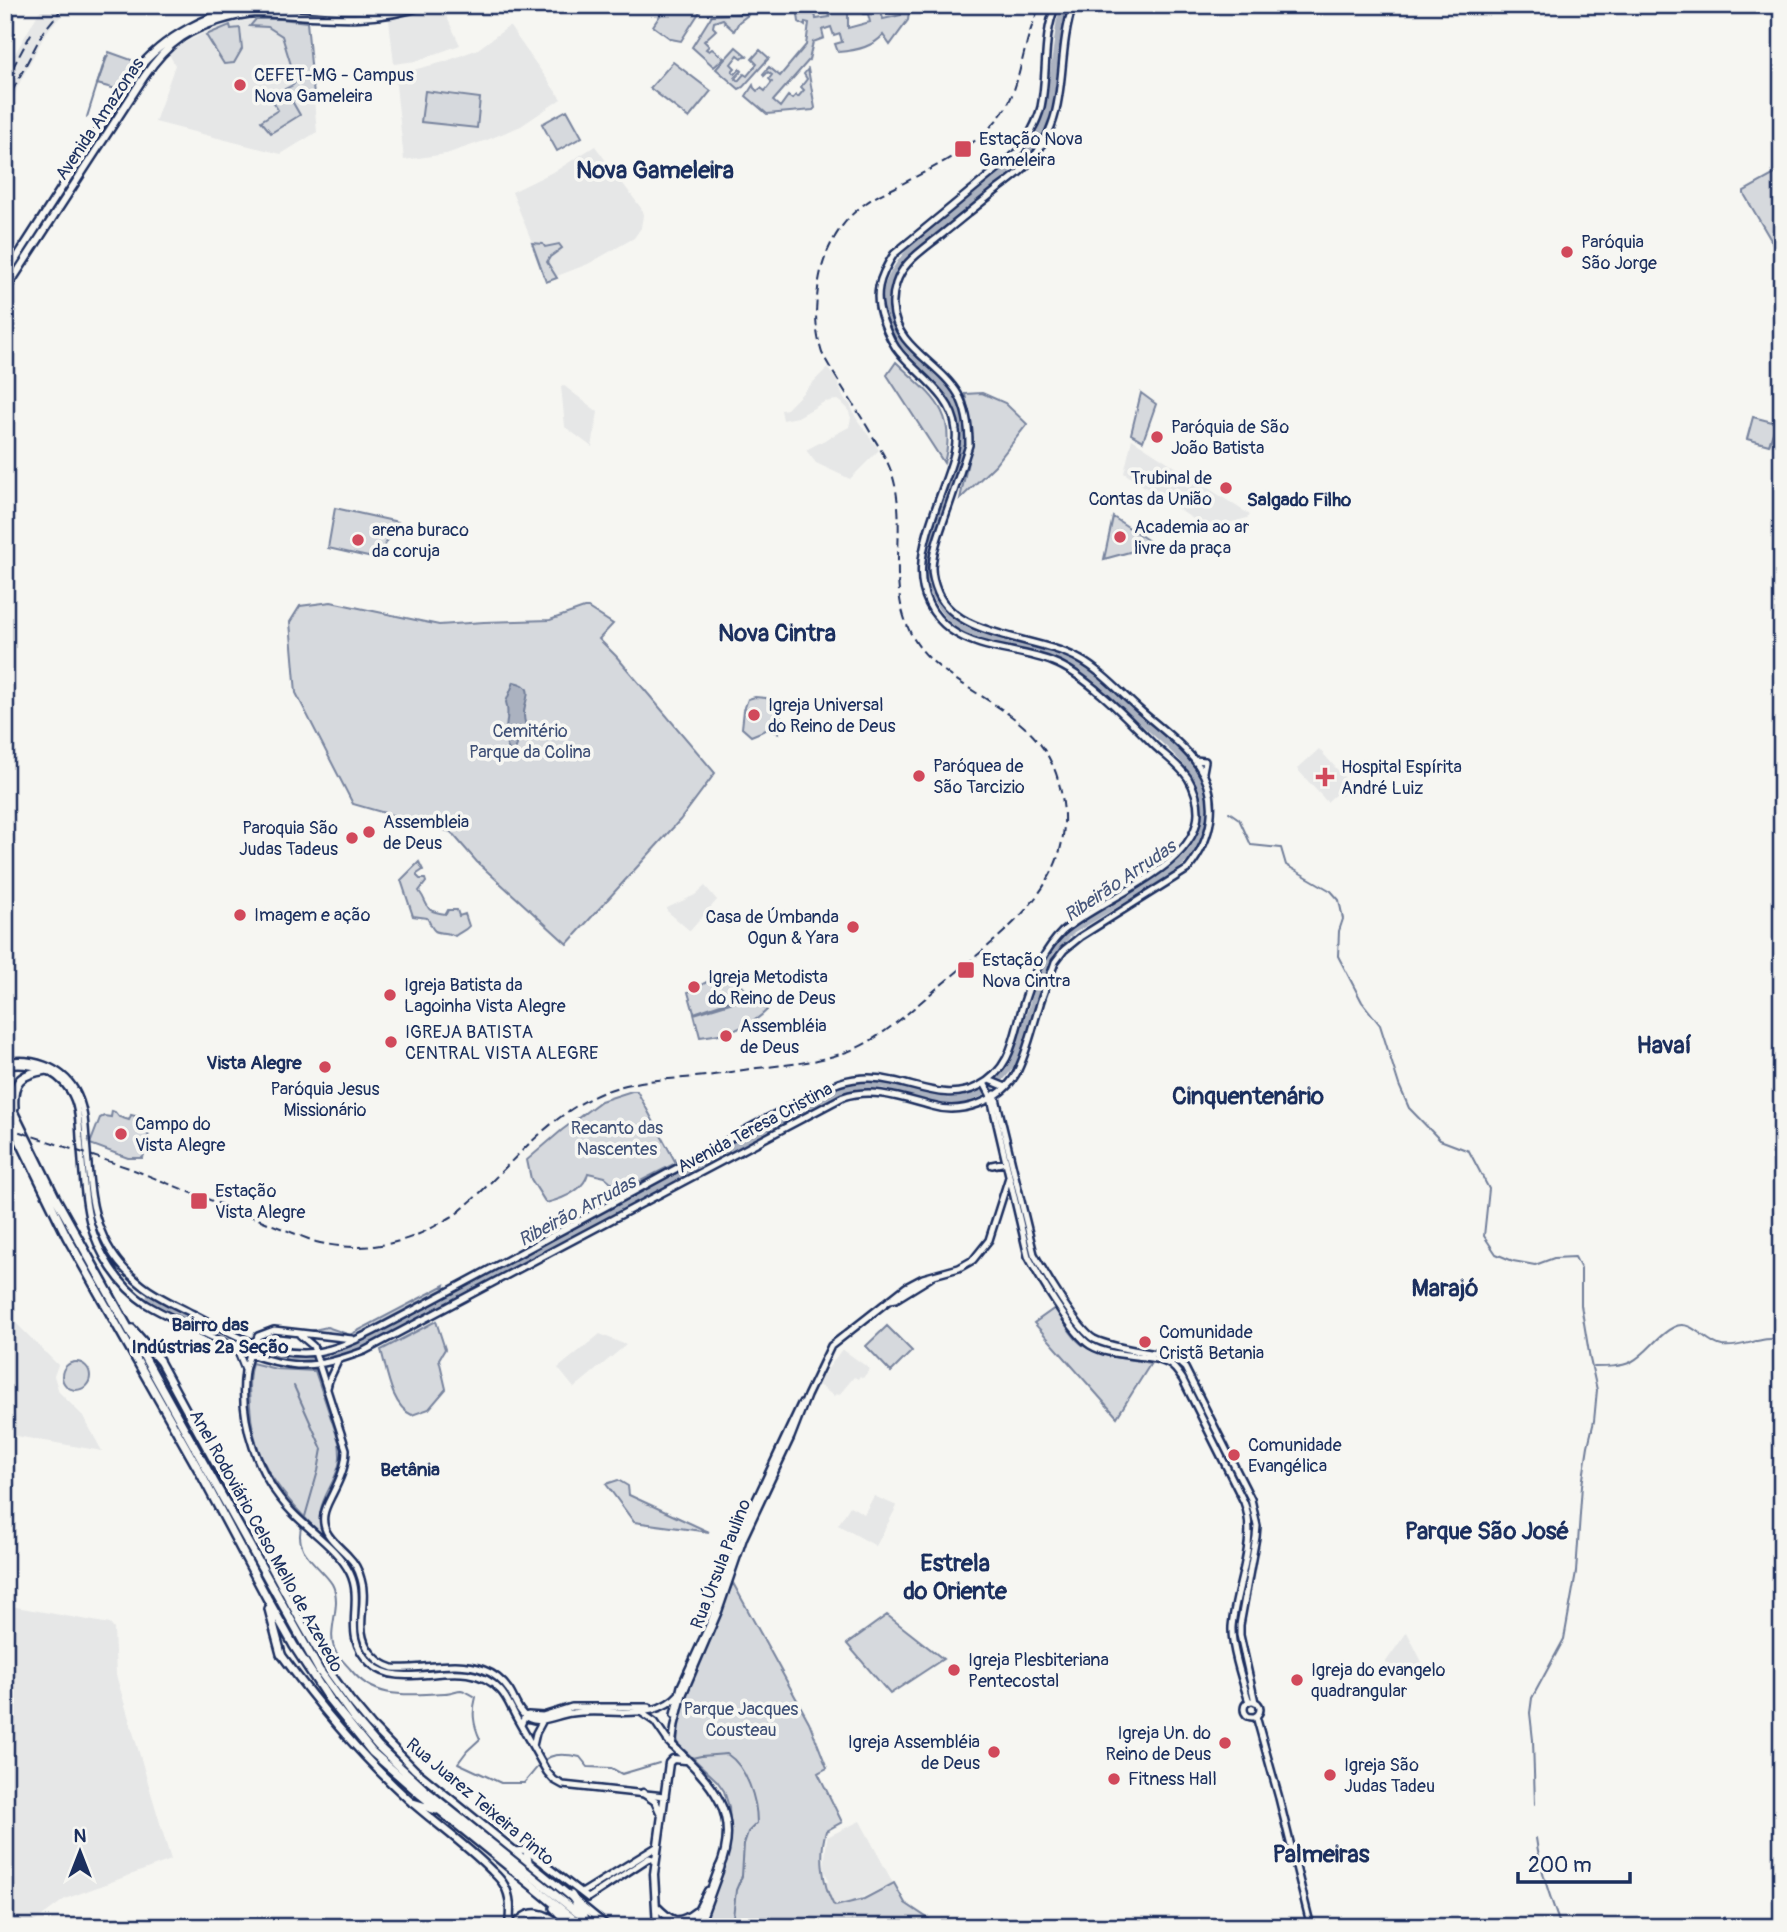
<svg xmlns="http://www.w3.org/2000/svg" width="1787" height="1932" font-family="Pangolin,sans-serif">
<rect width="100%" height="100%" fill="#f6f6f2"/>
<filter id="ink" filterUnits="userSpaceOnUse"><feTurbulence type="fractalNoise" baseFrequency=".0143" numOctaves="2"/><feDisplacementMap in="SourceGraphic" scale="14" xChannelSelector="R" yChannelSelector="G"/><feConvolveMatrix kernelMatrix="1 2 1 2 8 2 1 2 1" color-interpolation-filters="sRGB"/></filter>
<g filter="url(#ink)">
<path fill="#e6e7e7" d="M45 5H75L52 25 43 38 18 86 14 98V109L5 128V71L39 12Z
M437 5H441L460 45 416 61 394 64 389 20 411 15Z
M256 19H281L307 22 317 132 281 154 155 122 175 65 169 54 180 45 202 34 232 23Z
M508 27H510L561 99 521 126 487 140 446 154 404 160 395 76 397 74 444 62 478 49Z
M595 146 641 208 643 215 641 228 634 238 588 264 547 280 512 192 557 170Z
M827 368 836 379 844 399 850 404 856 418 879 450 850 479 816 463 806 450 849 427 851 418 848 409 841 402 837 400 824 402 798 417 783 420 781 410 787 409Z
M563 385 598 412 592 447 565 427 561 386Z
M1132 439 1250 515 1247 518 1208 529 1124 473Z
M1319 749 1352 786 1341 796 1337 793 1327 802 1297 769Z
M705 886 717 900 690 931 667 911V908L695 895Z
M5 1312 58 1365 54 1376 59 1392 83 1416 102 1451 5 1434Z
M600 1334 626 1345 574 1388 558 1368Z
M842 1349 870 1369 863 1378 860 1376 858 1379 854 1377 839 1395 836 1394 834 1396 817 1384Z
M874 1496 897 1506 876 1546 838 1525 850 1506 864 1514Z
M5 1605 110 1624 114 1629 116 1675 171 1860 65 1899 27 1927H5Z
M1407 1632 1423 1664 1417 1674 1385 1663Z
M860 1821 893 1883 863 1897 846 1903 833 1904 825 1883 829 1881 824 1869 827 1837Z"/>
<path fill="#d6d9dd" stroke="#78849e" stroke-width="2" d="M667 5H704L681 41 671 39 653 26Z
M805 5H814L816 19 829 17 833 5H848V28L870 22 868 14H863L861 6 879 5 883 19 901 15 899 5H910L908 20 890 45 883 35C873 47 853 51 838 52L835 44 842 42 840 34 834 36 831 27 822 30 824 38 813 42 809 60 773 101 780 107 788 96 792 99 796 95 798 97 804 90 801 87 807 79 804 74 808 69 815 108 813 110 767 114 746 96 753 85 754 88 757 91 761 88 765 91 772 82 769 79 772 75 768 72 764 76 763 74 769 67 780 76 806 45 809 23 805 22V26L799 22 798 15 806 13Z
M748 13V15L739 22 734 31 724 22 725 21 723 19 714 22 713 27 716 30 704 41 709 46 706 49 709 51 712 49 724 58 714 67 692 47 712 15Z
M256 19H281L307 22 314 96 299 102 297 98 292 101 300 115 271 133 261 121 278 110 270 97 293 85 296 81 282 36 268 27 250 26Z
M230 25 231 29 240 28 242 49 234 63 224 64 206 35Z
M736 47 748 57 744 56 742 58 738 55 731 64 735 68 732 71 735 74 740 69 742 71 735 78 738 81 744 74 747 76 757 64 752 59 760 50 769 58 743 87 739 89 716 69Z
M109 52 137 62 120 90 97 84Z
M673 62 711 91 689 118 650 88Z
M425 91 480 98 477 128 421 122Z
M567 110 582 137 557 151 542 124Z
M1782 170V259L1744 194V191Z
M532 243 543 244 545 247 559 244 562 248 550 257 547 262 557 278 546 282Z
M896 362C930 395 958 410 944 463L887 375Z
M982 393 1005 403 1027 424 995 465 960 499 973 438 965 394Z
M1141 393 1156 404 1143 441 1131 434Z
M1753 417 1776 423 1769 445 1747 439Z
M335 508 398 522 377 559 328 548Z
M1113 517 1155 545 1104 559Z
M331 602 439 625 484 622 550 620 584 608H588L613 624 599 639 616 656 715 773 680 820 567 944 477 862 451 832 353 804 296 693 290 622 300 606Z
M755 697 766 698C780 708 785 717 779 733L768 729 751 736 742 728 744 710 748 699Z
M419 862 423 870 417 874V876L420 879H425L426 882 419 891C431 907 422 911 446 914L448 910H457L459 916 465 914 469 926C465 931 460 932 455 936 449 932 441 934 435 931 431 928 430 922 427 918L413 916 401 880Z
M727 971 750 994 694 1013 688 992Z
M753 996 767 1010C749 1029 725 1034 700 1037L694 1014Z
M632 1091H637L676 1163 621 1191 605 1177 588 1173C584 1191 562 1199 546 1203L531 1179 527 1160 562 1130 601 1101Z
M112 1111 115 1112 119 1117 129 1120 131 1115 152 1120 143 1158H128L90 1144 100 1118 104 1116 111 1117Z
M445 1285 444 1289 352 1338 305 1332 327 1327 350 1335Z
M1055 1308C1062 1318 1068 1331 1077 1340 1094 1358 1127 1358 1151 1363L1117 1417 1034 1323Z
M436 1321 445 1349 439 1359 446 1389 429 1409 412 1415C391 1406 387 1370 381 1350Z
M887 1326 912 1351 891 1372 866 1346Z
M62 1376a14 14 0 1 1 28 0a14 14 0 1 1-28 0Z
M252 1363 276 1369 315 1371 339 1442C340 1450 341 1458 339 1465 332 1492 312 1505 323 1536 283 1496 253 1465 250 1406 249 1392 248 1377 252 1363Z
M618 1480 628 1486 629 1495 709 1532 634 1522 606 1484Z
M733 1583 809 1722 827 1768 818 1773 842 1822 826 1831C819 1853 822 1883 833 1904L836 1906 864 1899 894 1883 905 1903 941 1927H703L731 1841 729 1807 724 1791 717 1781 679 1745C666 1721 721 1612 733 1583Z
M887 1615 943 1659 890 1694 847 1644Z"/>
<path fill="#abb2c0" stroke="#717e99" stroke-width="2" d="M514 682C538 687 523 700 524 715 524 725 529 729 525 739H521L514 730 511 729 517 745 515 750 510 752C499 735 512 719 506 702Z"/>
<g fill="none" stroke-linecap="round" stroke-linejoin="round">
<path stroke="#717e99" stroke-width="2" d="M87 117 106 56
M1229 812 1239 819 1251 845 1281 848 1286 865 1331 891 1339 900 1343 919 1339 931 1338 956 1362 1002 1380 1025 1399 1085 1409 1108 1440 1140 1469 1151 1489 1189 1484 1236 1496 1254 1513 1261 1535 1265 1554 1258 1575 1257 1581 1269V1305L1590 1359 1597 1390 1594 1421 1588 1446 1582 1485 1576 1572 1564 1639 1532 1698 1530 1713 1533 1740 1535 1804
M1594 1367C1606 1367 1621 1367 1631 1362 1648 1353 1657 1335 1674 1327 1692 1318 1705 1343 1722 1346 1743 1349 1761 1335 1782 1340
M1782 1373 1777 1386 1782 1397
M294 1386 322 1449 318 1471 304 1520
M302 1525C292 1552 320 1565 332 1584 343 1604 327 1628 334 1648 337 1656 345 1663 351 1670 376 1701 410 1694 445 1693 451 1693 457 1690 461 1690 466 1691 472 1695 476 1697 472 1712 473 1724 480 1739L467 1751 458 1763 501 1783H524C545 1759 546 1750 580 1757L588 1767 611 1768 622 1774 659 1763
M692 1758 701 1756 727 1754C747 1767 757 1800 757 1823L748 1832 744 1844 742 1876 736 1890 732 1927
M1536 1838C1540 1869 1550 1897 1561 1927"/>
<path stroke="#abb2c0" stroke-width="7" d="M150 1297C197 1320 264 1364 318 1357 330 1356 343 1351 355 1347L841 1089 868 1085H884L947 1102 964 1100 986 1091 999 1080 1013 1063 1032 1008 1040 977 1051 952 1071 931 1169 872C1187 859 1202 844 1204 822 1206 811 1207 800 1203 790 1193 761 1158 736 1137 716 1115 696 1094 672 1066 660 1030 643 971 646 945 612 895 548 973 492 962 426 951 356 832 335 913 248L1020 161 1038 139 1049 108 1060 22 1065 5"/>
<defs>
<path id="secondary" d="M1195 760 1205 761 1203 772
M5 1062C31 1057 61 1066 75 1090 84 1106 85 1123 86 1141 89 1171 89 1203 101 1231 109 1252 124 1271 142 1285 157 1297 176 1305 193 1314 227 1331 263 1353 303 1353 328 1353 352 1342 374 1331 477 1277 579 1221 681 1166 731 1139 780 1109 831 1086 850 1077 873 1076 893 1081 922 1087 950 1101 979 1086 1013 1068 1014 1034 1024 1002 1032 977 1043 951 1062 932 1098 899 1198 868 1198 812 1198 801 1194 788 1188 778 1180 766 1167 757 1156 747 1130 721 1087 675 1053 662 1021 649 980 651 951 630 899 591 928 531 945 482 951 465 958 448 956 430 953 396 920 377 900 353 892 344 887 332 883 321 873 295 879 277 894 254L1019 151C1028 137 1037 123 1041 107 1048 74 1042 37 1056 5
M5 1066C30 1062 56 1069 70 1091 79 1105 79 1122 80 1138 83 1166 83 1195 90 1222 98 1253 119 1286 146 1304 164 1315 184 1323 203 1333 234 1348 262 1362 297 1365 321 1366 342 1359 364 1351L843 1097C873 1087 902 1098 932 1106 961 1115 1001 1101 1016 1074 1027 1053 1032 1029 1039 1007 1043 992 1050 977 1055 962L1064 950 1080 937 1188 869C1212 839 1221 799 1198 765 1183 744 1159 727 1140 710 1122 694 1100 670 1079 659 1038 636 958 638 938 593 935 586 932 576 932 568 933 548 941 529 947 511 955 489 962 467 969 445 969 428 967 410 958 394 940 363 895 347 893 307 892 292 897 275 908 263 917 253 930 244 940 236 960 220 979 204 998 189 1007 182 1016 176 1023 169 1074 118 1053 66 1073 5
M989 1080 1006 1087
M984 1083 990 1094 1028 1256C1038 1275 1073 1335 1090 1345 1113 1359 1145 1352 1169 1364 1175 1367 1179 1374 1183 1380L1244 1502C1259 1540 1235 1588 1232 1627 1231 1647 1243 1683 1249 1702
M995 1094 1034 1254C1044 1272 1078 1330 1094 1339 1112 1348 1147 1352 1168 1356L1176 1360 1185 1368 1251 1499 1257 1526 1256 1537 1240 1625V1635L1255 1702
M992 1165 1006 1162
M890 1300 896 1299 930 1278
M300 1335 313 1346 346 1449C346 1466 340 1479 332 1495 329 1501 325 1508 324 1515 321 1534 337 1544 348 1556 354 1562 359 1571 361 1579 369 1604 352 1630 371 1653 378 1661 383 1665 393 1668 422 1670 455 1659 484 1670 493 1673 503 1681 509 1690 515 1699 519 1715 530 1719 542 1724 559 1714 572 1713 598 1709 626 1716 652 1710 663 1707 672 1702 679 1694
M352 1339 274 1330 258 1336C253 1347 247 1359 245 1371 238 1421 258 1477 292 1512 311 1532 338 1549 350 1573 365 1604 340 1635 370 1663 404 1695 463 1651 500 1690 507 1697 511 1708 516 1717 526 1735 537 1754 547 1772L554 1780 563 1785 664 1796
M237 1349 245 1369
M327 1388 329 1380 338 1361
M1244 1709a8 8 0 1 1 16 0a8 8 0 1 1-16 0Z
M642 1713 655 1722 668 1741
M674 1715 681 1686 711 1621 739 1536 801 1404
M1256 1716 1279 1798 1311 1927
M521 1725 525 1716 528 1715 543 1716 572 1707H649
M533 1746 536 1733 543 1720
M672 1746 675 1725 683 1694 719 1610 744 1537 791 1437 807 1396 831 1346 906 1287 923 1278 959 1268 973 1260 989 1240 1009 1177
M514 1851 526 1850 588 1898 649 1858 656 1860
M582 1893 658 1846"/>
<path id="primary" d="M5 276 136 72C150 53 169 39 189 28 213 15 239 7 266 6 312 5 359 17 404 5
M5 291 144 77C154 62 167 47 182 37 200 25 236 14 257 13 316 15 368 25 425 5
M159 1360 300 1620 331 1674 350 1700 371 1725 415 1770 608 1927
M281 1654C319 1706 360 1755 408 1799 435 1823 465 1844 490 1869 495 1874 501 1879 504 1885 512 1898 510 1913 509 1927
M668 1741C707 1779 744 1810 719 1869
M643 1793 655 1801 660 1812
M526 1850 529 1863
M656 1906C671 1921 677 1926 695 1912
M657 1927 654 1874 669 1763 673 1759 685 1760
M690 1927 708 1891"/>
<path id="motorway" d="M5 1095 55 1197 319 1670 353 1717 378 1746 400 1767 425 1790 595 1927
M14 1108C12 1081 20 1074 46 1070
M5 1110 67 1237 201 1474 267 1598 294 1646 328 1698 372 1752 421 1795 583 1927
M132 1329 159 1360
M269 1609 281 1654
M413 1803 436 1810
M571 1895 584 1915
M554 1908 573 1927
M515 1927C529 1906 546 1913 562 1927
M698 1927 720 1867"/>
</defs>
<use href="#secondary" stroke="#1b2f5e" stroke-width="10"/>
<use href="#primary" stroke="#1b2f5e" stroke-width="11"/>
<use href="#motorway" stroke="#1b2f5e" stroke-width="12"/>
<use href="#secondary" stroke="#f6f6f2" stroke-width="5"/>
<use href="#primary" stroke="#f6f6f2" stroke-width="6"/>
<use href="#motorway" stroke="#f6f6f2" stroke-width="7"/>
<path stroke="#1b2f5e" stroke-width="2" stroke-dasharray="10 5" stroke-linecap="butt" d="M5 82 32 32
M5 105 43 32 65 5
M5 1127 129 1168 316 1242C358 1252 399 1247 437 1225 445 1220 455 1216 462 1209 508 1170 546 1115 604 1092 640 1078 669 1080 706 1076 723 1074 740 1070 757 1068 784 1065 812 1063 837 1055 878 1044 909 1011 941 985 999 936 1078 885 1062 797 1060 786 1057 773 1051 762 1023 702 939 688 911 634 886 585 907 532 894 481 890 464 881 450 872 435 856 407 837 381 822 353 815 331 815 312 818 289 821 256 838 222 866 203 874 197 885 192 894 188 932 168 973 150 1000 116 1016 96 1019 70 1026 46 1029 32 1035 19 1040 5"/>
</g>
</g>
<g fill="#d1495b" stroke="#f6f6f2" stroke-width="2.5">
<circle cx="240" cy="85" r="7"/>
<rect x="954" y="140" width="18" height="18" rx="3.5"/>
<circle cx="1567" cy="252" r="7"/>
<circle cx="1157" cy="437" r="7"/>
<circle cx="1226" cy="488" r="7"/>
<circle cx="1120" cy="537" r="7"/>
<circle cx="358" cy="540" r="7"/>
<circle cx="754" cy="715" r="7"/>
<circle cx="919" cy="776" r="7"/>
<path d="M1321.5 766.5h7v7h7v7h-7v7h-7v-7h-7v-7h7z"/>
<circle cx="369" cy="832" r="7"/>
<circle cx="352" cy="838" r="7"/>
<circle cx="240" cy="915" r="7"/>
<circle cx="853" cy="927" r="7"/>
<rect x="957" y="961" width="18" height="18" rx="3.5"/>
<circle cx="694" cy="987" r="7"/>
<circle cx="390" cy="995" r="7"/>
<circle cx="726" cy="1036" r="7"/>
<circle cx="391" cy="1042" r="7"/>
<circle cx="325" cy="1067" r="7"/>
<circle cx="121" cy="1134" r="7"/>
<rect x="190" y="1192" width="18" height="18" rx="3.5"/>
<circle cx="1145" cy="1342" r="7"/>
<circle cx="1234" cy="1455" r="7"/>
<circle cx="954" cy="1670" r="7"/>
<circle cx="1297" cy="1680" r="7"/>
<circle cx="1225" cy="1743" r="7"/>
<circle cx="994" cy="1752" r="7"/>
<circle cx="1330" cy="1775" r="7"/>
<circle cx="1114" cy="1779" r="7"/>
</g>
<g text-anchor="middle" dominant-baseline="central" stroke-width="7" stroke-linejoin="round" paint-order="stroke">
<g font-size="18" fill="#1b2f5e" stroke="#f6f6f2" text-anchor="start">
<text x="254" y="75">CEFET-MG - Campus<tspan x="254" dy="21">Nova Gameleira</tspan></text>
<text x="979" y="139">Estação Nova<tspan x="979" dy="21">Gameleira</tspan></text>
<text x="1581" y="242">Paróquia<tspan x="1581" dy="21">São Jorge</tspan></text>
<text x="1171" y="427">Paróquia de São<tspan x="1171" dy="21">João Batista</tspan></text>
<text x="1212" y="478" text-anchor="end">Trubinal de<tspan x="1212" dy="21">Contas da União</tspan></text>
<text x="1134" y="527">Academia ao ar<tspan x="1134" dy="21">livre da praça</tspan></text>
<text x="372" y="530">arena buraco<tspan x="372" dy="21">da coruja</tspan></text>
<text x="768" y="705">Igreja Universal<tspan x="768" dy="21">do Reino de Deus</tspan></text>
<text x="933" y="766">Paróquea de<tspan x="933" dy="21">São Tarcizio</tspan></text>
<text x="1341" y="767">Hospital Espírita<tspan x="1341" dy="21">André Luiz</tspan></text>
<text x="383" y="822">Assembleia<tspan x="383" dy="21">de Deus</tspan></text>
<text x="338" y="828" text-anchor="end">Paroquia São<tspan x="338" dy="21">Judas Tadeus</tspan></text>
<text x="254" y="915">Imagem e ação</text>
<text x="839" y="917" text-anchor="end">Casa de Úmbanda<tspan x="839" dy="21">Ogun &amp; Yara</tspan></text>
<text x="982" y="960">Estação<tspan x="982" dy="21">Nova Cintra</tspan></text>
<text x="708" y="977">Igreja Metodista<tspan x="708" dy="21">do Reino de Deus</tspan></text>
<text x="404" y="985">Igreja Batista da<tspan x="404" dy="21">Lagoinha Vista Alegre</tspan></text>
<text x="740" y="1026">Assembléia<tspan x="740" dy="21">de Deus</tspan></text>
<text x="405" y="1032">IGREJA BATISTA<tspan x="405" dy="21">CENTRAL VISTA ALEGRE</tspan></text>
<text x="325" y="1089" text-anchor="middle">Paróquia Jesus<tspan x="325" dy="21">Missionário</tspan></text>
<text x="135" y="1124">Campo do<tspan x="135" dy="21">Vista Alegre</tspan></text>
<text x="215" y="1191">Estação<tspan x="215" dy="21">Vista Alegre</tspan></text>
<text x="1159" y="1332">Comunidade<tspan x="1159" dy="21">Cristã Betania</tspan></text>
<text x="1248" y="1445">Comunidade<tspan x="1248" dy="21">Evangélica</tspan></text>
<text x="968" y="1660">Igreja Plesbiteriana<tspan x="968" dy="21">Pentecostal</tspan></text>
<text x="1311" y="1670">Igreja do evangelo<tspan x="1311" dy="21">quadrangular</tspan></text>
<text x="1211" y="1733" text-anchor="end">Igreja Un. do<tspan x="1211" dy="21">Reino de Deus</tspan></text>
<text x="980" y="1742" text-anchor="end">Igreja Assembléia<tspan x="980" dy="21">de Deus</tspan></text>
<text x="1344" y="1765">Igreja São<tspan x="1344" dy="21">Judas Tadeu</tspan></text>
<text x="1128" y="1779">Fitness Hall</text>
</g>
<g font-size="18" fill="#1b2f5e" stroke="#f6f6f2">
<text transform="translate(100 119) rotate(-56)">Avenida Amazonas</text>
<text transform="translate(755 1128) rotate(-28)">Avenida Teresa Cristina</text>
<text transform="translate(266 1541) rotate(61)">Anel Rodoviário Celso Mello de Azevedo</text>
<text transform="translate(721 1564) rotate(-69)">Rua Úrsula Paulino</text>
<text transform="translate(480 1802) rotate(40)">Rua Juarez Teixeira Pinto</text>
</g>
<g font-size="18" fill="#405177" stroke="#f6f6f2">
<text x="530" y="731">Cemitério<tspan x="530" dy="21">Parque da Colina</tspan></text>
<text x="617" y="1128">Recanto das<tspan x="617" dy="21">Nascentes</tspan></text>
<text x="741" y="1709">Parque Jacques<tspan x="741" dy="21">Cousteau</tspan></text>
</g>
<g font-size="19" font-weight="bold" fill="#1b2f5e" stroke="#f6f6f2">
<text x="1299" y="500">Salgado Filho</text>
<text x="254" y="1063">Vista Alegre</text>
<text x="210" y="1325">Bairro das<tspan x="210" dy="22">Indústrias 2ª Seção</tspan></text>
<text x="410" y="1470">Betânia</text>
</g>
<g font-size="19" font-style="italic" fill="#46567b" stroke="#f6f6f2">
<text transform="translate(1120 881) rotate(-34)">Ribeirão Arrudas</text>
<text transform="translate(577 1211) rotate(-28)">Ribeirão Arrudas</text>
</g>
<g font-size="24" font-weight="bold" fill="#1b2f5e" stroke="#f6f6f2">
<text x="655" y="170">Nova Gameleira</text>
<text x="777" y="633">Nova Cintra</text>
<text x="1664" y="1045">Havaí</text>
<text x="1248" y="1096">Cinquentenário</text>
<text x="1445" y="1288">Marajó</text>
<text x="1487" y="1531">Parque São José</text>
<text x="955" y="1563">Estrela<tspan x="955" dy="28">do Oriente</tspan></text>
<text x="1321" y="1854">Palmeiras</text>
</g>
</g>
<rect width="1787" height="1932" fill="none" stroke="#f6f6f2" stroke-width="28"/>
<rect x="14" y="14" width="1759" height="1904" fill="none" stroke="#1b2f5e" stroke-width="2.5" filter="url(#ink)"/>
<g transform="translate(80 1852)" stroke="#f6f6f2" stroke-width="5" paint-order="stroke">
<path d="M0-5L12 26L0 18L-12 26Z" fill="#1b2f5e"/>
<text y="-10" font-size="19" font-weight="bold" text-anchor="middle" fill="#1b2f5e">N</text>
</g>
<path d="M1518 1872v10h112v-10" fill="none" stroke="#1b2f5e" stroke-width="3.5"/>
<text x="1528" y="1872" font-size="21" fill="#1b2f5e" stroke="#f6f6f2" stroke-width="5" paint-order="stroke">200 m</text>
</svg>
